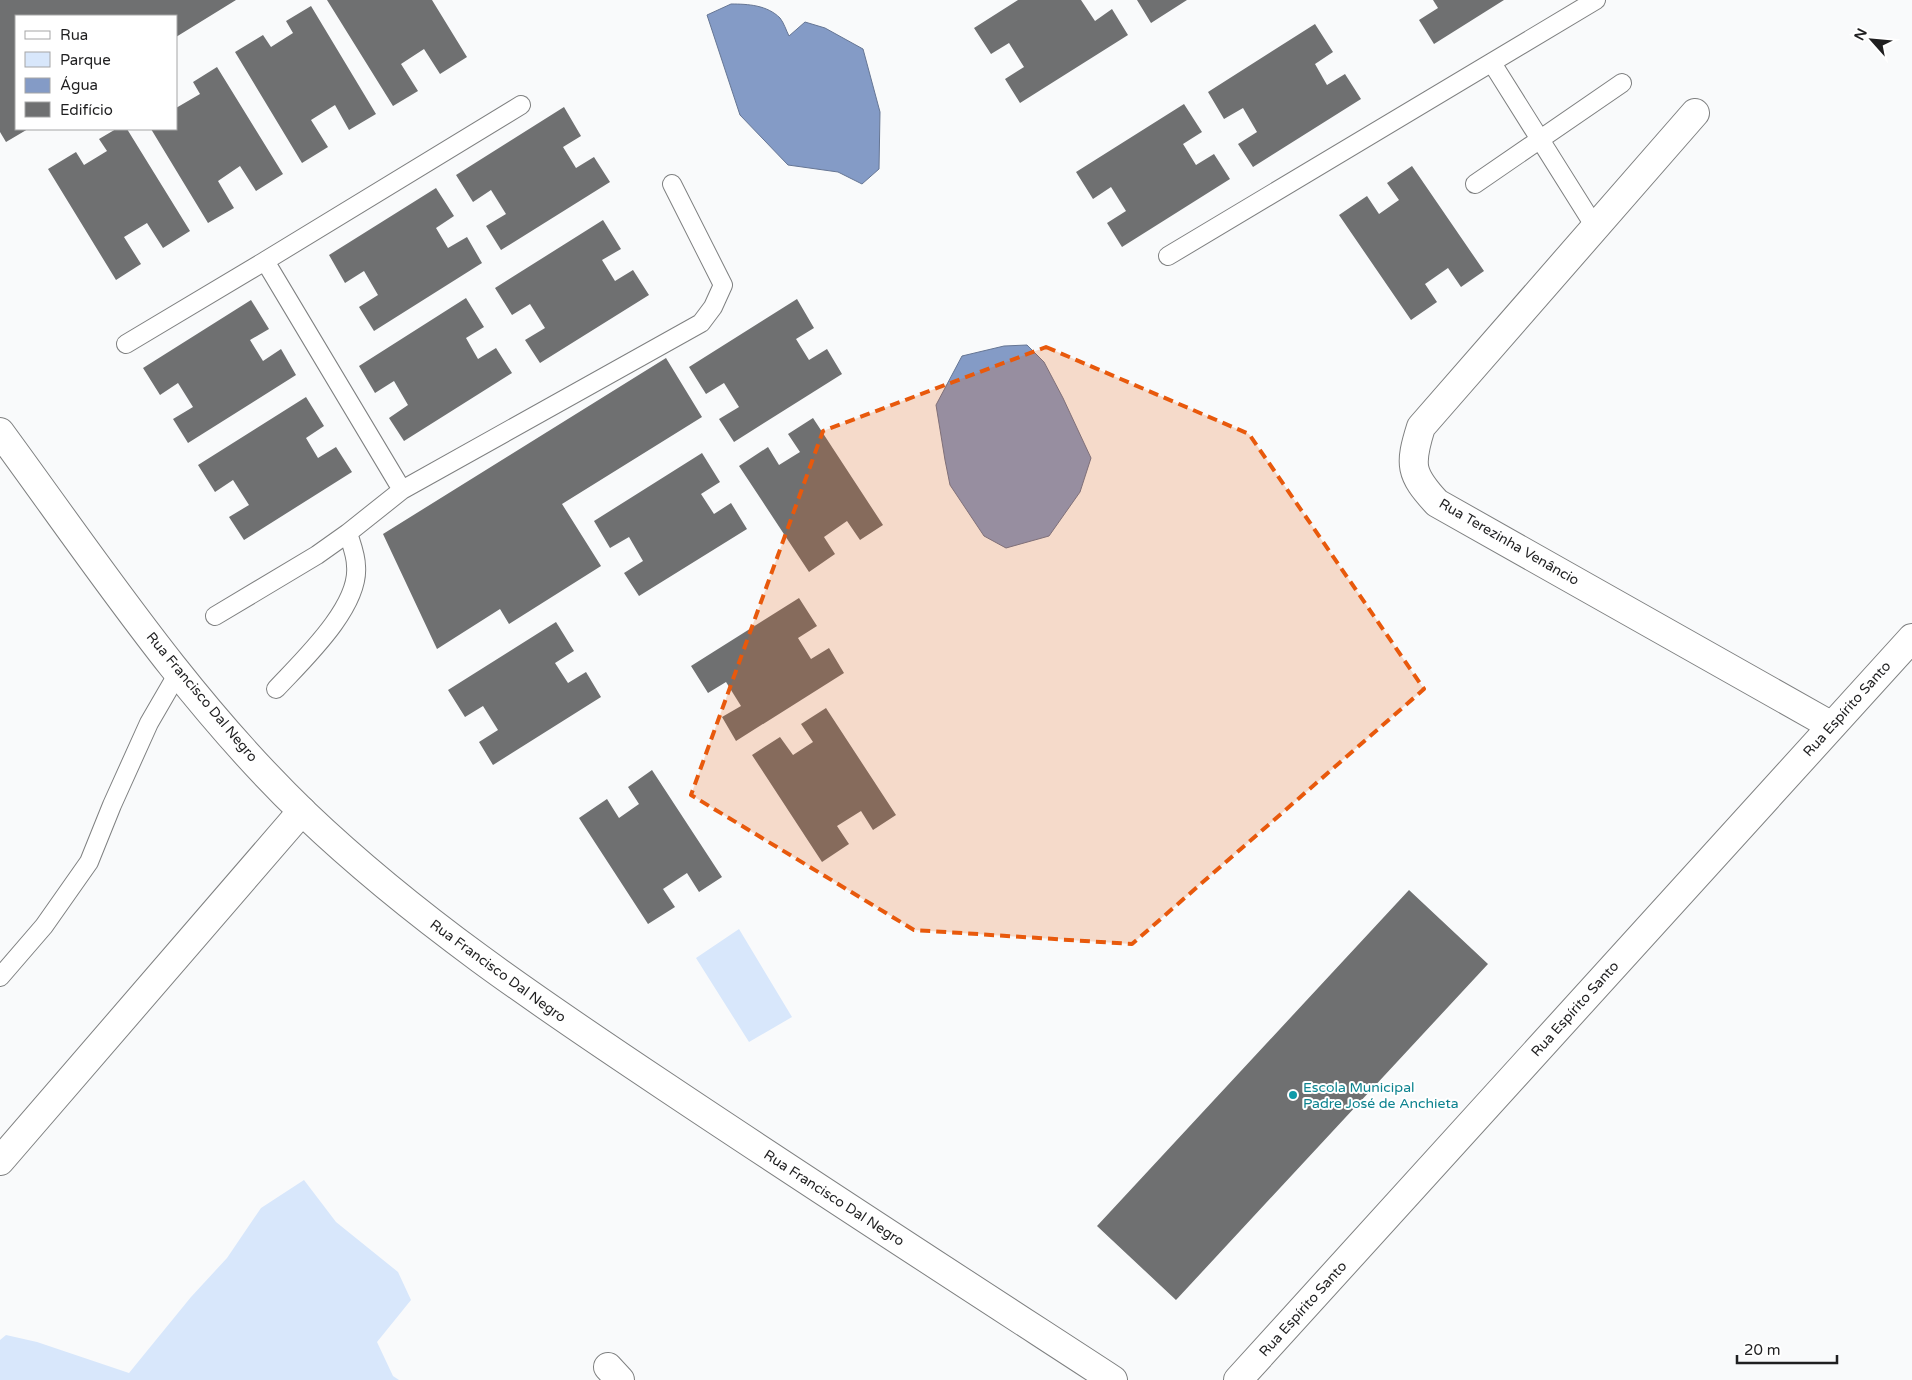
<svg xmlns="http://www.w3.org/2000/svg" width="1912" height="1380" font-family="'Varela Round',sans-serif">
<rect width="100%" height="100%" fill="#f9fafb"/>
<path fill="#d8e7fb" d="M739 929 792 1017 749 1042 696 958Z
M304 1180 336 1222 398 1272 411 1300 377 1342 393 1376 399 1380H0V1340L6 1335 37 1342 129 1373 191 1297 227 1258 261 1208Z"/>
<path fill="#849bc6" stroke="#667694" d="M731 4C748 4 767 5 780 18 784 23 786 30 789 36L805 22 825 28 863 49 880 112 879 169 862 184 838 172 788 165 740 115 707 15Z
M1027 345 1044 362 1063 398 1091 458 1080 492 1049 536 1006 548 984 536 950 485 945 460 936 405 962 356 1004 346Z"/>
<path fill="#6f7071" d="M0 0H236L176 37V16H16V129H28L6 142 0 132Z
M327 0H432L467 57 440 74 424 49 401 64 418 91 393 106Z
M1018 0H1081L1095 21 1112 9 1128 35 1020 103 1005 79 1024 67 1009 43 991 54 974 28Z
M1137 0H1187L1151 23Z
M1433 0H1504L1434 44 1419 20 1438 8Z
M311 6 376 114 349 130 335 105 311 120 328 147 302 163 235 52 263 35 271 47 293 33 286 21Z
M1315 24 1333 52 1315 64 1327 85 1345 74 1361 99 1253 167 1238 144 1257 132 1243 108 1224 119 1208 92Z
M217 67 283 174 256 191 240 166 218 181 234 208 208 223 151 129H176V108L200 94 193 82Z
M1184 104 1202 132 1183 144 1196 165 1214 154 1230 179 1122 247 1107 223 1126 211 1111 187 1093 199 1076 172Z
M564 107 581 136 563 147 576 168 594 157 610 182 501 250 486 226 506 214 491 190 473 202 456 175Z
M116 129H127L190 231 163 248 147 223 124 237 141 264 116 280 48 169 76 152 84 165 107 151 99 139Z
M1412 166 1484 271 1461 287 1448 268 1425 284 1437 302 1411 320 1339 215 1367 196 1379 214 1399 200 1387 183Z
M436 188 454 216 436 228 448 248 467 237 482 263 374 331 359 307 378 295 364 271 345 283 329 255Z
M603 220 621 249 602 260 615 281 633 270 649 295 540 363 525 340 545 328 530 304 512 315 495 288Z
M466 298 484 327 466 338 478 359 496 348 512 373 404 441 389 418 408 405 394 381 375 393 359 366Z
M797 299 814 328 796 339 809 360 827 349 842 374 734 442 719 419 739 407 724 383 706 394 689 367Z
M251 300 269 329 250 340 263 361 281 349 296 375 188 443 173 419 193 407 178 383 160 395 143 368Z
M666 358 702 417 562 504 601 566 509 624 500 609 437 649 383 534Z
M306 397 324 426 306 438 318 458 336 447 352 472 244 540 229 517 249 505 233 480 215 492 198 465Z
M813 418 883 525 860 540 847 521 824 537 835 554 809 572 739 466 768 447 779 465 800 452 788 434Z
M702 453 720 482 701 494 714 514 731 503 747 529 639 596 624 573 643 561 629 537 610 548 594 521Z
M799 598 817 626 798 638 811 659 829 648 844 673 736 741 722 717 741 706 726 682 708 693 691 666Z
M556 622 574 651 555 663 568 683 586 672 601 697 493 765 479 742 498 730 483 706 465 717 448 690Z
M826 708 896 815 873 830 861 811 837 826 849 844 822 862 752 755 780 737 793 755 813 742 801 724Z
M652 770 722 877 699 892 687 873 663 889 675 907 648 924 579 818 607 799 619 818 639 804 628 787Z
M1409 890 1488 964 1176 1300 1097 1226Z"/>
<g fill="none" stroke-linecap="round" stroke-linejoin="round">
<defs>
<path id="lane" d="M1492 63 1595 227
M1475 184 1622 83
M1168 256 1596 0
M126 344 265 261
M402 490 701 323 713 307 723 285 672 184
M215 616 317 555 348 533 402 490 265 261 521 105
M276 689C302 661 360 607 356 566 356 555 351 543 348 533
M0 977 44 926 89 862 112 805 149 723 178 673"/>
<path id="street" d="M1695 113 1421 427C1409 465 1410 474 1437 503L1832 726
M0 1161 302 811
M608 1367 620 1380
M1238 1380 1912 638"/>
<path id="secondary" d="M0 432C96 563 187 701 305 814 415 919 540 1003 666 1087 814 1186 964 1283 1113 1380"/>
</defs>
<use href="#lane" stroke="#7f8081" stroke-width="20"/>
<use href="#street" stroke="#7f8081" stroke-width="30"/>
<use href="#secondary" stroke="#7f8081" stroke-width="30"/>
<use href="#lane" stroke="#fff" stroke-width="18"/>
<use href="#street" stroke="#fff" stroke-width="28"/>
<use href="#secondary" stroke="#fff" stroke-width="28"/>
</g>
<path fill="#e8590c" fill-opacity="0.2" stroke="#e8590c" stroke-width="4" stroke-dasharray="10 6" stroke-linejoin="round" d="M1046 347 1249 434 1424 689 1132 944 914 930 691 795 823 431Z"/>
<circle fill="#0f9aa8" stroke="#fff" stroke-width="2" cx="1293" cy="1095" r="5"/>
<g text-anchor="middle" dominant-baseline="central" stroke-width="4" stroke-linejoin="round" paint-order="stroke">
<g font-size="14" fill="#1f1f20" stroke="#fff">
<text transform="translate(1509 542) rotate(30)">Rua Terezinha Venâncio</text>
<text transform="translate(202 697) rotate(50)">Rua Francisco Dal Negro</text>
<text transform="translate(1847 709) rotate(-48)">Rua Espírito Santo</text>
<text transform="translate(498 971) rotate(36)">Rua Francisco Dal Negro</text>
<text transform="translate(1575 1009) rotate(-48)">Rua Espírito Santo</text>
<text transform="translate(834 1198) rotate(33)">Rua Francisco Dal Negro</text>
<text transform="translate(1303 1309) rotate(-48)">Rua Espírito Santo</text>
</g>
<g font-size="14" fill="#0d838f" stroke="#fff" text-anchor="start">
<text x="1303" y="1087">Escola Municipal<tspan x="1303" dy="16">Padre José de Anchieta</tspan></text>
</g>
</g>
<rect x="15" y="15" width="162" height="115" fill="#ffffff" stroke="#a5a5a6"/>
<rect x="25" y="31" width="25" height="8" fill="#ffffff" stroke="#a5a5a6"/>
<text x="60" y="40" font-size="15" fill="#1f1f20">Rua</text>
<rect x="25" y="52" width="25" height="15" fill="#d8e7fb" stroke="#a5a5a6"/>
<text x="60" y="65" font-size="15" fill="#1f1f20">Parque</text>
<rect x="25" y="78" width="25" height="15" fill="#849bc6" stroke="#a5a5a6"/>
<text x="60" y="90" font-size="15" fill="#1f1f20">Água</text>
<rect x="25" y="102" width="25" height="15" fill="#6f7071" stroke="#a5a5a6"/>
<text x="60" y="115" font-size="15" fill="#1f1f20">Edifício</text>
<g transform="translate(1872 40) rotate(297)" stroke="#ffffff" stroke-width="4" paint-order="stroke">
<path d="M0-4L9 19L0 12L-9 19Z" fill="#1f1f20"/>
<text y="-8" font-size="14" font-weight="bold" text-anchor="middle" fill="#1f1f20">N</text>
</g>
<path d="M1737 1355v8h100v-8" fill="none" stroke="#1f1f20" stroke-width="2.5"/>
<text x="1744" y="1355" font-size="15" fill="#1f1f20" stroke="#ffffff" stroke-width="4" paint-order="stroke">20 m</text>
</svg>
